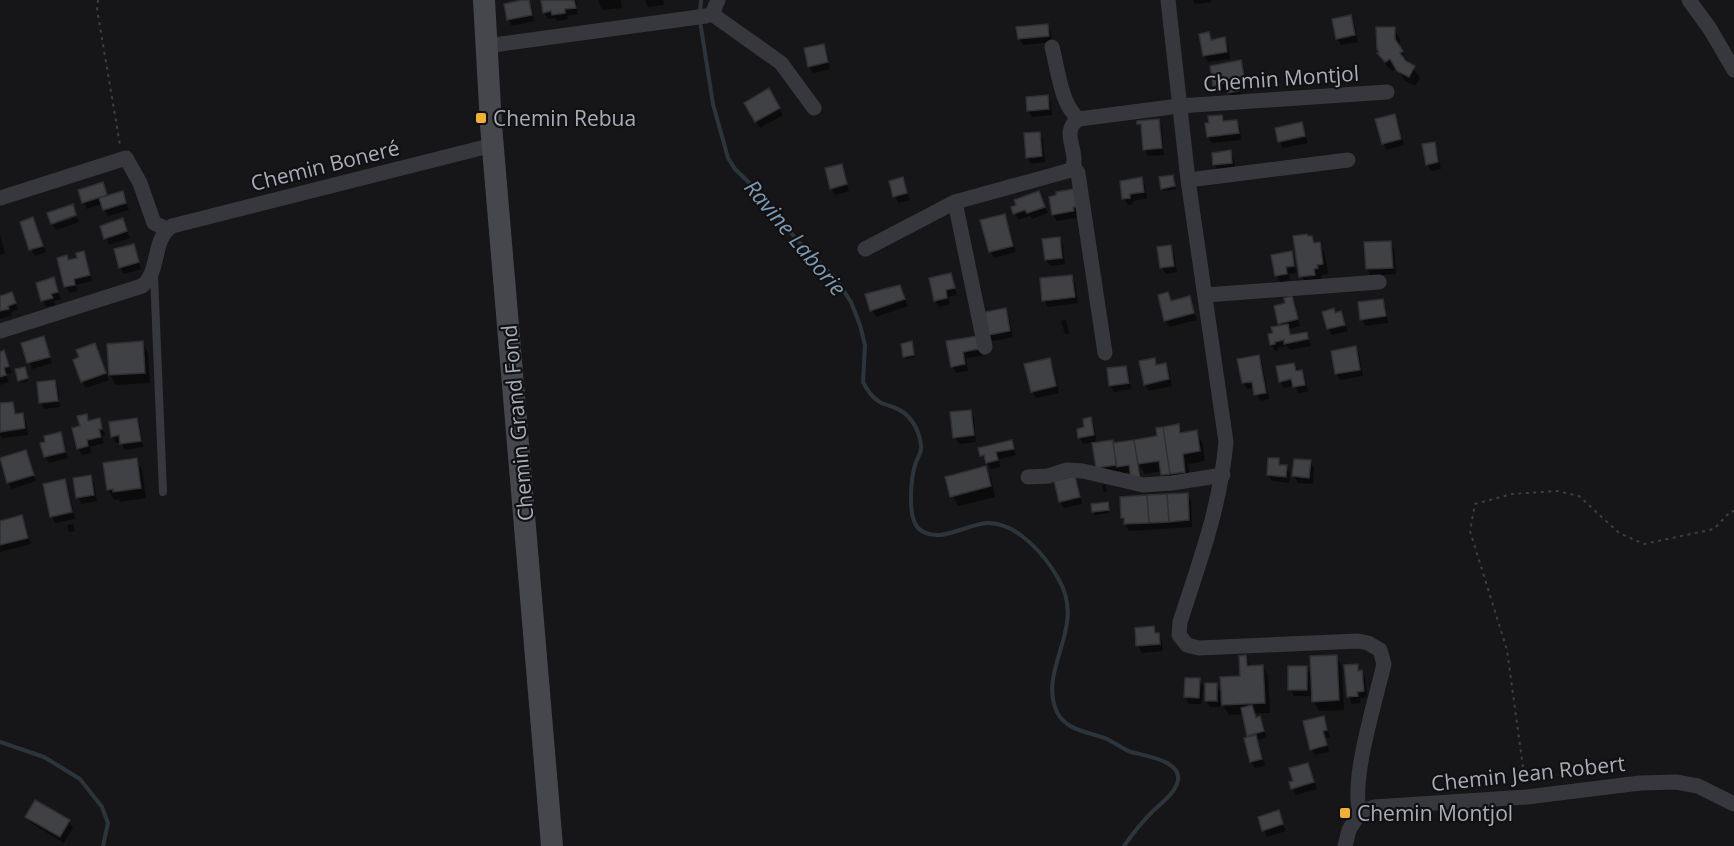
<svg xmlns="http://www.w3.org/2000/svg" width="1734" height="846" font-family="'Open Sans',sans-serif">
<rect width="100%" height="100%" fill="#161618"/>
<path fill="#0007" d="M528 0 532 7 534 21 512 26 508 19Z
M542 0H576L578 14 567 16 568 19 557 21 555 18 548 19 544 12Z
M598 0H621L622 8 602 10Z
M645 0H663L664 5 648 7Z
M1193 0H1211L1212 2 1195 4Z
M1351 17 1354 23 1358 42 1341 45 1337 39 1333 20Z
M1047 25 1051 32 1052 42 1023 45 1019 39Z
M1394 29 1400 39V50L1420 78 1415 86 1405 81 1397 68 1392 71 1390 68 1389 69 1379 54Z
M1209 34 1213 41 1224 39 1228 46 1230 59 1208 62 1204 55Z
M823 45 827 52 830 69 813 73 809 66Z
M1241 62 1244 68 1247 87 1240 88 1242 98 1233 99 1229 90 1218 92 1214 85Z
M768 91 783 115 760 128 746 104Z
M1047 97 1051 103 1052 115 1032 117 1028 111Z
M1394 115 1398 122 1404 145 1387 150 1383 143Z
M1221 116 1225 122 1236 121 1240 128 1241 140 1212 143 1208 137Z
M1159 121 1162 127 1164 155 1148 156 1144 149 1143 131 1139 124Z
M1301 124 1308 143 1283 148 1279 141Z
M1039 133 1043 140 1045 162 1031 164 1027 157Z
M1434 144 1437 150 1441 169 1431 171 1427 164Z
M1230 152 1234 159 1235 169 1218 171 1215 165Z
M841 166 849 191 835 195 831 188Z
M1173 176 1176 189 1164 191 1162 188Z
M902 179 910 200 898 203 895 196Z
M1141 179 1145 185 1147 198 1133 201V204L1128 205 1124 199Z
M106 190 108 197 122 193 129 210 108 216 102 204 87 209 84 202Z
M1073 191 1080 213 1076 214V218L1057 221 1053 215Z
M1039 192 1048 213 1032 219 1030 216 1018 220 1015 213Z
M1004 216 1008 222 1016 252 994 258 991 252 982 221Z
M77 217 79 222 56 230 53 225Z
M33 219 46 252 35 256 31 249Z
M122 220 130 238 109 245 102 227Z
M0 235 5 253 0 255Z
M1312 237 1316 244H1319L1325 254 1328 274 1322 275V278L1319 279 1320 285 1307 287 1300 272 1295 268 1297 273 1289 274 1290 280 1280 282 1276 275 1291 253 1296 269 1299 268 1308 238Z
M1059 239 1063 245 1065 264 1050 266 1046 260Z
M1390 243 1394 249 1396 274 1371 276 1367 269 1366 244Z
M133 245 141 269 124 274 120 267Z
M1170 247 1174 253 1177 272 1166 274 1162 268Z
M83 253 87 259 92 281 76 285 77 291 70 293 66 287 59 259 66 257 69 262 79 259Z
M951 275 957 295 948 297 950 304 939 307 935 300Z
M1071 276 1075 283 1078 303 1048 307 1044 300Z
M53 279 61 299 54 301 55 305 46 307 38 284Z
M900 287 908 306 876 317 872 310Z
M12 294 18 310 11 312 12 315 0 319V297Z
M1168 294 1172 302 1189 298 1197 320 1169 327 1165 320Z
M1292 298 1295 304 1300 326 1289 329 1291 336 1306 333 1311 346 1290 350 1287 346 1277 348 1278 351H1275L1272 345 1274 334 1281 327 1280 324Z
M1382 300 1386 307 1388 323 1366 326 1362 320 1360 304Z
M1005 310 1009 317 1013 337 993 341 989 335Z
M1333 310 1336 314 1341 313 1348 331 1332 335 1328 329Z
M1066 320 1069 334H1065L1061 321Z
M43 338 52 363 32 369 23 344Z
M948 342 980 344 982 356 966 358 968 371 956 373 952 366Z
M142 343 148 353 150 383 116 385 110 375Z
M94 345 109 380 86 388 82 381Z
M913 346 915 357 906 359 904 356Z
M1355 348 1359 354 1363 376 1340 380 1336 373Z
M4 352 12 373 6 374 9 382 0 385V353Z
M1258 357 1262 363 1269 399 1260 401 1255 388 1247 389 1243 383 1239 360Z
M1049 360 1053 367 1059 393 1036 398 1032 391Z
M1154 360 1158 366 1165 365 1169 371 1172 386 1149 391 1145 384Z
M1294 364 1305 378 1308 392 1298 393 1295 385 1284 388 1280 381Z
M1126 367 1129 374 1131 389 1114 392 1110 385Z
M26 371 28 381 21 383 20 380Z
M55 382 58 389 60 407 44 409 41 402Z
M12 403 17 415 22 414 26 421 28 435 2 438 0 435V405Z
M970 412 974 418 976 442 959 444 955 437Z
M86 416 90 422 99 420 105 435 102 436 104 443 90 447 91 453 82 455 78 448 81 427Z
M1090 419 1094 425 1097 444 1159 438 1178 426 1183 434 1196 432 1202 442 1205 461 1188 464 1190 482 1168 485 1162 471 1145 474 1139 464 1142 485 1132 472 1122 473 1120 471 1101 474 1097 467 1093 442 1083 444 1080 438Z
M137 420 140 426 143 447 125 450 121 442 116 443 112 436Z
M60 434 68 458 49 463 45 456 47 443Z
M1011 442 1016 455 999 459 1000 467 991 469 982 455Z
M25 452 36 481 12 489 8 483Z
M136 460 142 470 146 498 120 502 119 499 114 500 108 489Z
M1278 460 1282 466 1286 467 1290 473 1289 483 1272 481 1268 475Z
M1310 462 1314 468 1313 484 1298 483 1294 476Z
M985 468 991 478 995 497 958 506 952 496Z
M90 476 94 483 97 501 81 504 78 497Z
M1074 478 1078 484 1082 504 1064 508 1060 502 1055 482Z
M64 480 68 487 75 519 55 523 52 517 45 485Z
M1102 485H1105L1107 492H1104Z
M1187 494 1191 501 1192 527 1129 531 1122 518Z
M1093 505 1108 506 1109 513 1095 515Z
M22 517 25 523 31 544 0 552V522Z
M73 524 75 531 69 532 67 525Z
M1154 628 1162 641 1163 651 1142 653 1138 646 1137 629Z
M1245 657 1251 667 1262 666 1268 676 1270 713H1255L1257 719 1259 718 1263 725 1266 737 1258 740 1265 766 1255 768 1251 762 1246 739 1250 738 1244 714 1229 715 1223 705 1242 677Z
M1336 657 1342 667 1344 710 1319 711 1313 701V696H1294L1290 689 1306 667 1312 677Z
M1357 665 1365 678 1367 697 1360 698 1361 703 1352 704 1349 697 1346 666Z
M1186 679 1199 680 1203 686 1202 704H1189L1185 697Z
M1216 685 1222 695H1220V707H1210L1206 701Z
M1323 718 1330 737 1326 738 1329 752 1315 755 1311 749Z
M1308 765 1317 789 1296 795 1293 788 1295 782Z
M1278 812 1286 831 1267 837 1259 818Z
M27 817 69 821 73 828 64 843 31 823Z"/>
<g fill="none" stroke-linecap="round" stroke-linejoin="round">
<path stroke="#2c353c" stroke-width="4" d="M700 13 701 0
M700 21 713 104 728 158 735 169 762 195 768 206 805 249 836 279 851 302 860 325 865 345 863 382C866 388 871 396 877 400 881 404 888 405 893 407 909 412 919 428 921 445 922 452 919 455 916 462 911 476 907 516 918 528 937 546 966 524 987 523 1017 522 1046 556 1059 580 1087 629 1037 669 1057 712 1066 731 1090 732 1107 739 1115 743 1123 749 1131 752 1145 756 1186 761 1177 784 1172 796 1162 802 1153 811 1142 822 1133 833 1124 846
M0 742 44 757 80 779 102 807 108 823 103 846"/>
</g>
<path fill="#404145" stroke="#303034" stroke-width="1.5" d="M522 0H529L532 15 507 20 504 4Z
M541 0H574L576 8 565 9V13L552 15 551 11 543 13Z
M1351 15 1355 35 1336 39 1332 19Z
M1048 24 1049 36 1018 39 1016 27Z
M1376 27H1395V39L1403 51 1400 53 1406 61 1415 66 1409 77 1397 71 1390 59 1385 62 1377 53 1379 52 1377 49Z
M1209 32 1211 40 1225 37 1227 52 1203 56 1199 34Z
M824 44 828 62 808 67 804 48Z
M1241 60 1245 81 1238 82 1239 91 1228 93 1226 83 1213 86 1210 66Z
M769 88 780 108 755 122 744 103Z
M1048 95 1049 109 1027 111 1026 97Z
M1395 114 1401 139 1382 144 1375 119Z
M1222 115 1223 121 1237 120 1239 133 1207 137 1205 123H1209L1208 116Z
M1159 119 1162 148 1143 150 1141 124H1137V121Z
M1302 122 1305 136 1278 142 1275 128Z
M1040 132 1042 156 1026 158 1024 133Z
M1435 142 1438 162 1426 165 1422 144Z
M1231 150 1232 163 1213 165 1212 153Z
M842 164 847 184 830 189 825 168Z
M1173 175 1175 186 1161 189 1159 177Z
M903 177 907 193 893 197 889 181Z
M1142 177 1144 192 1130 194V198L1122 199 1120 181Z
M103 182 107 195 82 203 78 190Z
M1074 189 1077 207H1073L1074 211 1052 215 1049 197 1056 195V192Z
M123 191 126 203 103 210 99 198Z
M1039 191 1045 207 1027 213 1025 210 1013 214 1011 207 1016 205 1014 200Z
M73 204 76 215 51 224 47 213Z
M1005 214 1013 246 989 252 980 220Z
M33 217 43 246 29 250 20 222Z
M123 218 127 231 104 239 100 226Z
M1307 234 1308 236H1312L1314 243 1320 242 1323 264 1317 265 1318 268 1314 269 1315 275 1299 277 1293 236Z
M1060 237 1062 258 1045 260 1042 239Z
M1391 241 1393 268 1366 269 1364 242Z
M134 244 139 262 119 268 114 249Z
M1171 245 1174 266 1160 268 1157 247Z
M84 251 90 275 74 279 75 285 64 287 57 258 67 255 68 260 77 258 76 253Z
M1292 251 1294 266 1286 267 1287 274 1275 276 1271 255Z
M951 273 955 288 946 290 947 298 934 301 929 278Z
M1072 275 1075 297 1042 301 1040 278Z
M54 277 58 292 51 294 53 298 41 301 36 283Z
M900 285 905 299 870 311 865 294Z
M12 292 16 303 8 306 9 309 0 311V296Z
M1168 292 1171 301 1190 296 1194 313 1164 321 1158 295Z
M1292 296 1298 319 1278 324 1274 306 1285 303 1284 298Z
M1383 299 1386 316 1360 320 1358 302Z
M1006 308 1010 331 988 335 985 312Z
M1334 308 1335 313 1341 311 1345 325 1327 329 1322 312Z
M1288 324 1290 335 1307 332 1308 339 1284 344V340L1275 342V344L1270 345 1268 334 1273 333 1271 327Z
M44 336 50 357 27 363 21 343Z
M977 336 979 349 963 352 965 364 951 367 946 341Z
M143 341 145 373 109 375 107 344Z
M912 341 914 355 903 357 901 344Z
M95 343 106 373 81 382 73 360 79 357 76 350Z
M1356 346 1360 370 1335 374 1331 351Z
M4 350 9 366 4 368 6 375 0 377V352Z
M1259 355 1266 393 1254 395 1252 382 1242 383 1237 359Z
M1050 358 1056 386 1031 392 1024 364Z
M1155 358 1156 365 1166 363 1169 379 1144 385 1139 361Z
M1294 363 1296 371 1302 370 1305 385 1293 387 1291 379 1279 382 1276 366Z
M1126 366 1129 383 1109 386 1107 368Z
M25 367 28 378 18 381 15 369Z
M55 380 58 401 39 403 37 382Z
M13 402 15 414 23 413 25 428 0 432V403Z
M971 410 974 435 953 438 950 412Z
M87 414 88 421 100 418 102 429H99L101 437 87 440 88 446 77 449 72 428 80 426 77 416Z
M1091 417 1094 435 1078 438 1077 429 1084 427 1083 419Z
M137 418 141 441 120 444 119 435 111 437 109 422Z
M1179 424 1180 433 1197 430 1200 451 1183 454 1185 472 1170 474 1163 427Z
M1163 427 1170 474 1161 475 1159 461 1138 464 1134 440 1157 436 1156 428Z
M61 432 65 452 44 457 40 443 45 442 44 436Z
M1012 440 1014 449 996 452 998 460 986 463 984 455 980 456 978 448Z
M1113 440 1116 465 1096 468 1092 443Z
M1134 440 1140 478 1131 479 1129 465 1117 467 1113 443Z
M26 450 34 475 7 483 0 458Z
M137 458 141 488 113 492V489L107 490 103 463Z
M1268 458H1279V465H1287L1286 477 1267 475Z
M1294 459 1311 460 1309 478 1292 476Z
M986 466 991 486 950 497 945 477Z
M91 475 94 495 76 498 73 478Z
M1075 476 1080 497 1059 502 1054 481Z
M65 479 72 512 50 517 43 484Z
M1188 493 1189 520 1169 522 1167 494Z
M1167 494 1169 522 1149 523 1147 495Z
M1147 495 1149 523 1124 524V518H1121L1120 497Z
M1108 502 1109 510 1092 512 1091 504Z
M22 515 28 538 0 545V521Z
M1154 626 1155 633H1159L1160 644 1136 646 1135 628Z
M1246 655 1247 666 1263 665 1265 703 1222 705 1220 677 1240 676 1239 656Z
M1337 655 1339 700 1312 702 1310 656Z
M1358 664V671L1362 670 1364 691 1357 692 1358 696 1347 697 1344 665Z
M1288 666H1307V690H1288Z
M1185 678H1200L1199 698 1184 697Z
M1205 683H1217V701H1205Z
M1252 705 1256 718 1260 716 1264 731 1247 736 1241 708Z
M1324 716 1327 730 1323 731 1327 745 1310 750 1303 721Z
M1256 735 1262 759 1250 762 1244 738Z
M1308 763 1314 782 1291 789 1289 782 1293 781 1289 768Z
M35 800 70 820 60 837 25 817Z
M1279 810 1283 824 1262 831 1258 817Z"/>
<g fill="none" stroke-linecap="round" stroke-linejoin="round">
<path stroke="#3d3f44" stroke-width="2" stroke-dasharray="3 4.5" stroke-linecap="butt" d="M98 0 97 9 120 145
M1525 782 1507 650 1470 531 1475 504 1512 494 1557 491 1579 496 1619 533 1644 544 1714 529 1730 512 1734 511"/>
<path stroke="#37383d" stroke-width="8" d="M154 275 163 492"/>
<path stroke="#37383d" stroke-width="15" d="M1168 0 1188 180 1226 442C1220 508 1200 560 1180 622L1179 635 1187 645 1199 648 1358 641 1368 643 1380 650 1384 664C1376 699 1350 781 1360 812
M1689 0 1710 29 1734 70
M712 14 781 63 814 108
M486 46 706 16 712 14 718 0
M1052 47C1058 69 1061 106 1079 119
M1074 167 1078 173 1079 180 1105 353
M1188 180 1348 160
M0 198 126 158 140 183 154 223 167 229
M955 202 985 347
M865 249 955 202 1071 170C1082 155 1058 131 1079 119L1179 106 1387 92
M1206 295 1379 282
M0 331 142 286C161 271 151 240 172 226L493 145
M1028 477 1048 476 1067 470 1083 471 1143 485 1172 483 1223 475
M1345 846 1349 830 1360 812 1374 807 1527 797 1640 783 1676 782 1698 786 1734 804"/>
<path stroke="#45474d" stroke-width="22" d="M484 0 491 125 552 846"/>
</g>
<g fill="#f2b134" stroke="#111113" stroke-width="2">
<rect x="475" y="112" width="12" height="12" rx="3"/>
<rect x="1339" y="807" width="12" height="12" rx="3"/>
</g>
<g text-anchor="middle" dominant-baseline="central" stroke-width="4.5" stroke-linejoin="round" paint-order="stroke">
<g font-size="21" fill="#a8adb8" stroke="#111113">
<text transform="translate(1281 78) rotate(-4)">Chemin Montjol</text>
<text transform="translate(325 165) rotate(-14)">Chemin Boneré</text>
<text transform="translate(517 423) rotate(-95)">Chemin Grand Fond</text>
<text transform="translate(1528 773) rotate(-6)">Chemin Jean Robert</text>
</g>
<g font-size="21" fill="#a8adb8" stroke="#111113" text-anchor="start">
<text x="493" y="118">Chemin Rebua</text>
<text x="1357" y="813">Chemin Montjol</text>
</g>
<g font-size="22" font-style="italic" fill="#7f9bb3" stroke="#111113">
<text transform="translate(796 237) rotate(50)">Ravine Laborie</text>
</g>
</g>
</svg>
